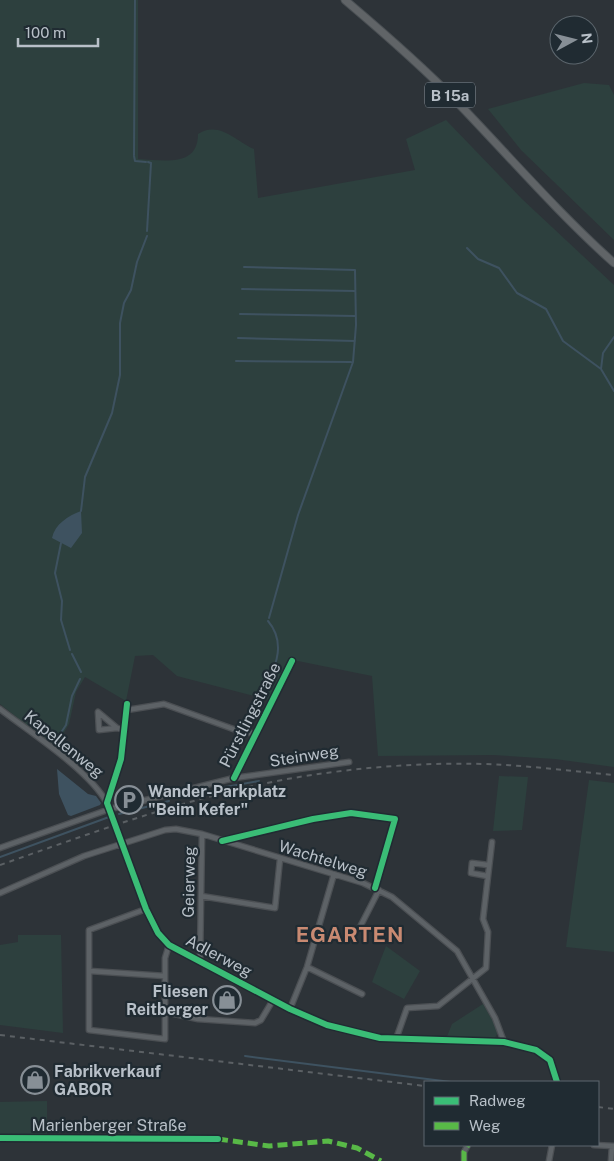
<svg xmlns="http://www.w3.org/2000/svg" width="614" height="1161" font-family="'Public Sans',sans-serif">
<rect width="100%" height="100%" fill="#2d3338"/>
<path fill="#2d403e" d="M0 0H138V159C163 160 198 168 198 134 219 120 237 142 254 149L258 198 415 170 406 139 446 120 522 199 614 285V767L555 759 493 755 378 756 372 676 298 661 287 664 269 700 177 676 153 655 135 656 126 701 85 677 76 692 69 724 55 748 0 704Z
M584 83 609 85 614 95V240L521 150 488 109Z
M499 776 528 777 522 830 493 831Z
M589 780 614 783V952L566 947Z
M18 935H61L63 1033 0 1025V945L18 942Z
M386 946 420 971 404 999 372 982Z
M483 1004 499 1031 493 1041 446 1039 452 1024Z
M47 1101V1136L0 1135V1102Z"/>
<path fill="#3e5260" d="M81 511 82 533 71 548 52 538C55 524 68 516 81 511Z
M57 769 88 794 96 796 101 803 100 805 71 816 68 815 59 794Z"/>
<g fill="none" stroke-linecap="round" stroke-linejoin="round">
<path stroke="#3e5260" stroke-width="2" d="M134 155 135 0
M134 156 135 161 146 162
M147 231 151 163 148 162
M467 248 478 259 499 268 517 293 546 309 563 341 601 369 614 391
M244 267 355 270 356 325 353 362 298 515 269 618
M242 289 355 291
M240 314 355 316
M238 338 355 341
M236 361 351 362
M601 369 603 353 614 337
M81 511 85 477 112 413 120 375V323L124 303 131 290 137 262 147 236
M61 543 55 573 62 601 61 620 70 650
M72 654 81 672
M267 687C276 665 286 642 268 621
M53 745 66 725 72 696 80 679
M214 789 259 781
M119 814 169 801
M0 857 109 817
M245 1056 451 1082"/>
<defs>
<path id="minor" d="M127 704 121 759 107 803 146 909 158 933 169 945 290 1009 327 1025 380 1038 504 1042 536 1050 550 1060 557 1082
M0 709C31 733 89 770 107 803
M127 710 164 704 236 730 255 734
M117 728 98 712 99 730 117 728 124 730
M234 778 292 661
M223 841 313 819 351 813 395 819 375 888
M0 848 110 809 234 778 349 762
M487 876 471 873 472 863 488 865
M0 893 84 856 165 830 176 829 202 834 363 883 392 897 457 951 495 1018 504 1042
M201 896 275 908 280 859
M146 909 89 930V1030L165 1039V958L169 945
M361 925 379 890
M200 961 202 834
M307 967 362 994
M90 971 165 976
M290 1009 307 967 334 874
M165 1012 198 1019 255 1023 261 1020 273 1000
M396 1039 407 1008 438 1006 486 968 488 932 483 919 492 842
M0 1138 218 1139
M594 1145 614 1146
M464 1161V1152L468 1145
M549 1161 552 1145
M611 1161 612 1146"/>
<path id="trunk" d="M345 0C384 33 422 66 457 102 509 156 558 213 614 263"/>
</defs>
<use href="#minor" stroke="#4b4f53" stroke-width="7"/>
<use href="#trunk" stroke="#494f53" stroke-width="9"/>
<use href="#minor" stroke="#5d6266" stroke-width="4.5"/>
<use href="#trunk" stroke="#606467" stroke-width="7"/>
<path stroke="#5b6064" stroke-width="2" stroke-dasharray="5 5" stroke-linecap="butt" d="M0 865C83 836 167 805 253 786 327 769 429 760 505 765 541 767 578 772 614 775
M0 1035 425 1086
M598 1107 614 1109"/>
<path stroke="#58b947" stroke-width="5" stroke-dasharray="10 5" stroke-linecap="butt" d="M218 1139 269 1146 328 1141 357 1148 381 1161
M464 1161V1152L468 1145"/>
<defs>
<path id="cycleway" d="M127 704 121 759 107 803 146 909 158 933 169 945 290 1009 327 1025 380 1038 504 1042 536 1050 550 1060 557 1082
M234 778 292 661
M222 841 313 819 351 813 395 819 375 888
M0 1138 218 1139"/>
</defs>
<use href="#cycleway" stroke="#202b32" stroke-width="9"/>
<use href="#cycleway" stroke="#3abd76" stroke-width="6"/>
</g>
<defs>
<symbol id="parking-ring" viewBox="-11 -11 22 22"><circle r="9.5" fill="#202b32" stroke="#878f96" stroke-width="1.5"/><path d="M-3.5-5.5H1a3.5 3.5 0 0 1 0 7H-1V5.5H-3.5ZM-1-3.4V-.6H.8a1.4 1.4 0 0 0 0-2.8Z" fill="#878f96"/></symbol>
<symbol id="shop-ring" viewBox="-11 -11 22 22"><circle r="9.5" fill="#202b32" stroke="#878f96" stroke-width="1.5"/><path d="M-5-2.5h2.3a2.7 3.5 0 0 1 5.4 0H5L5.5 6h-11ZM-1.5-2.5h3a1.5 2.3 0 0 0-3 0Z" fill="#878f96"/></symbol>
</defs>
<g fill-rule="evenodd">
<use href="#parking-ring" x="113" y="784" width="32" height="32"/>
<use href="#shop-ring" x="211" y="984" width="32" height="32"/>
<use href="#shop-ring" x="19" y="1064" width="32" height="32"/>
</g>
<g text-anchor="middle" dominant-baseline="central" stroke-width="4.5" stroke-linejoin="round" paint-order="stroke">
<rect fill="#202b32" stroke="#8a939b" stroke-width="1" x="425" y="82.5" width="50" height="25" rx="4"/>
<g font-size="15" font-weight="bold" fill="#b8c0c8">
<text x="450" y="95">B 15a</text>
</g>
<g font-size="16" fill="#b8c0c8" stroke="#202b32">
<text transform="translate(250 715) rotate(-63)">Pürstlingstraße</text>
<text transform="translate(64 744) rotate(39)">Kapellenweg</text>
<text transform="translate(304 756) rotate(-9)">Steinweg</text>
<text transform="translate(323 859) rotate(17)">Wachtelweg</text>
<text transform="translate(189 882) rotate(-89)">Geierweg</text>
<text transform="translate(219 956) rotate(28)">Adlerweg</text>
<text x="109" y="1125">Marienberger Straße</text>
</g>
<g font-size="16" font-weight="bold" fill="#b8c0c8" stroke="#202b32" text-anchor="start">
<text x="148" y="791">Wander-Parkplatz<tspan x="148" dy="18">"Beim Kefer"</tspan></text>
<text x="208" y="991" text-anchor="end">Fliesen<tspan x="208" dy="18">Reitberger</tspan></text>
<text x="54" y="1071">Fabrikverkauf<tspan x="54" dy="18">GABOR</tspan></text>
</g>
<g font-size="21" font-weight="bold" letter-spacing="1" fill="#c98a72" stroke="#202b32">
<text x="350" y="934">EGARTEN</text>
</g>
</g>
<rect x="424" y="1081" width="175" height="65" fill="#202b32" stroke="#5d676e"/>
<rect x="434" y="1097" width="25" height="8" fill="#3abd76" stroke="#5d676e"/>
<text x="469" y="1106" font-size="15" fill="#b8c0c8">Radweg</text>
<rect x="434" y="1122" width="25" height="8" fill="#58b947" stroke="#5d676e"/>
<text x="469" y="1131" font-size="15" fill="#b8c0c8">Weg</text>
<g transform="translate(574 40) rotate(83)"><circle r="24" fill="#202b32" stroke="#5d676e"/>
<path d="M0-4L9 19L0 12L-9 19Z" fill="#878f96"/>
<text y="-8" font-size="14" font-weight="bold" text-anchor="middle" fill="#b8c0c8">N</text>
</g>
<path d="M18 38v8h80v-8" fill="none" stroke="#b8c0c8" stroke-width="2.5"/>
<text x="25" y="38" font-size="15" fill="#b8c0c8" stroke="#202b32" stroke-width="4" paint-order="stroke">100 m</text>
</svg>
